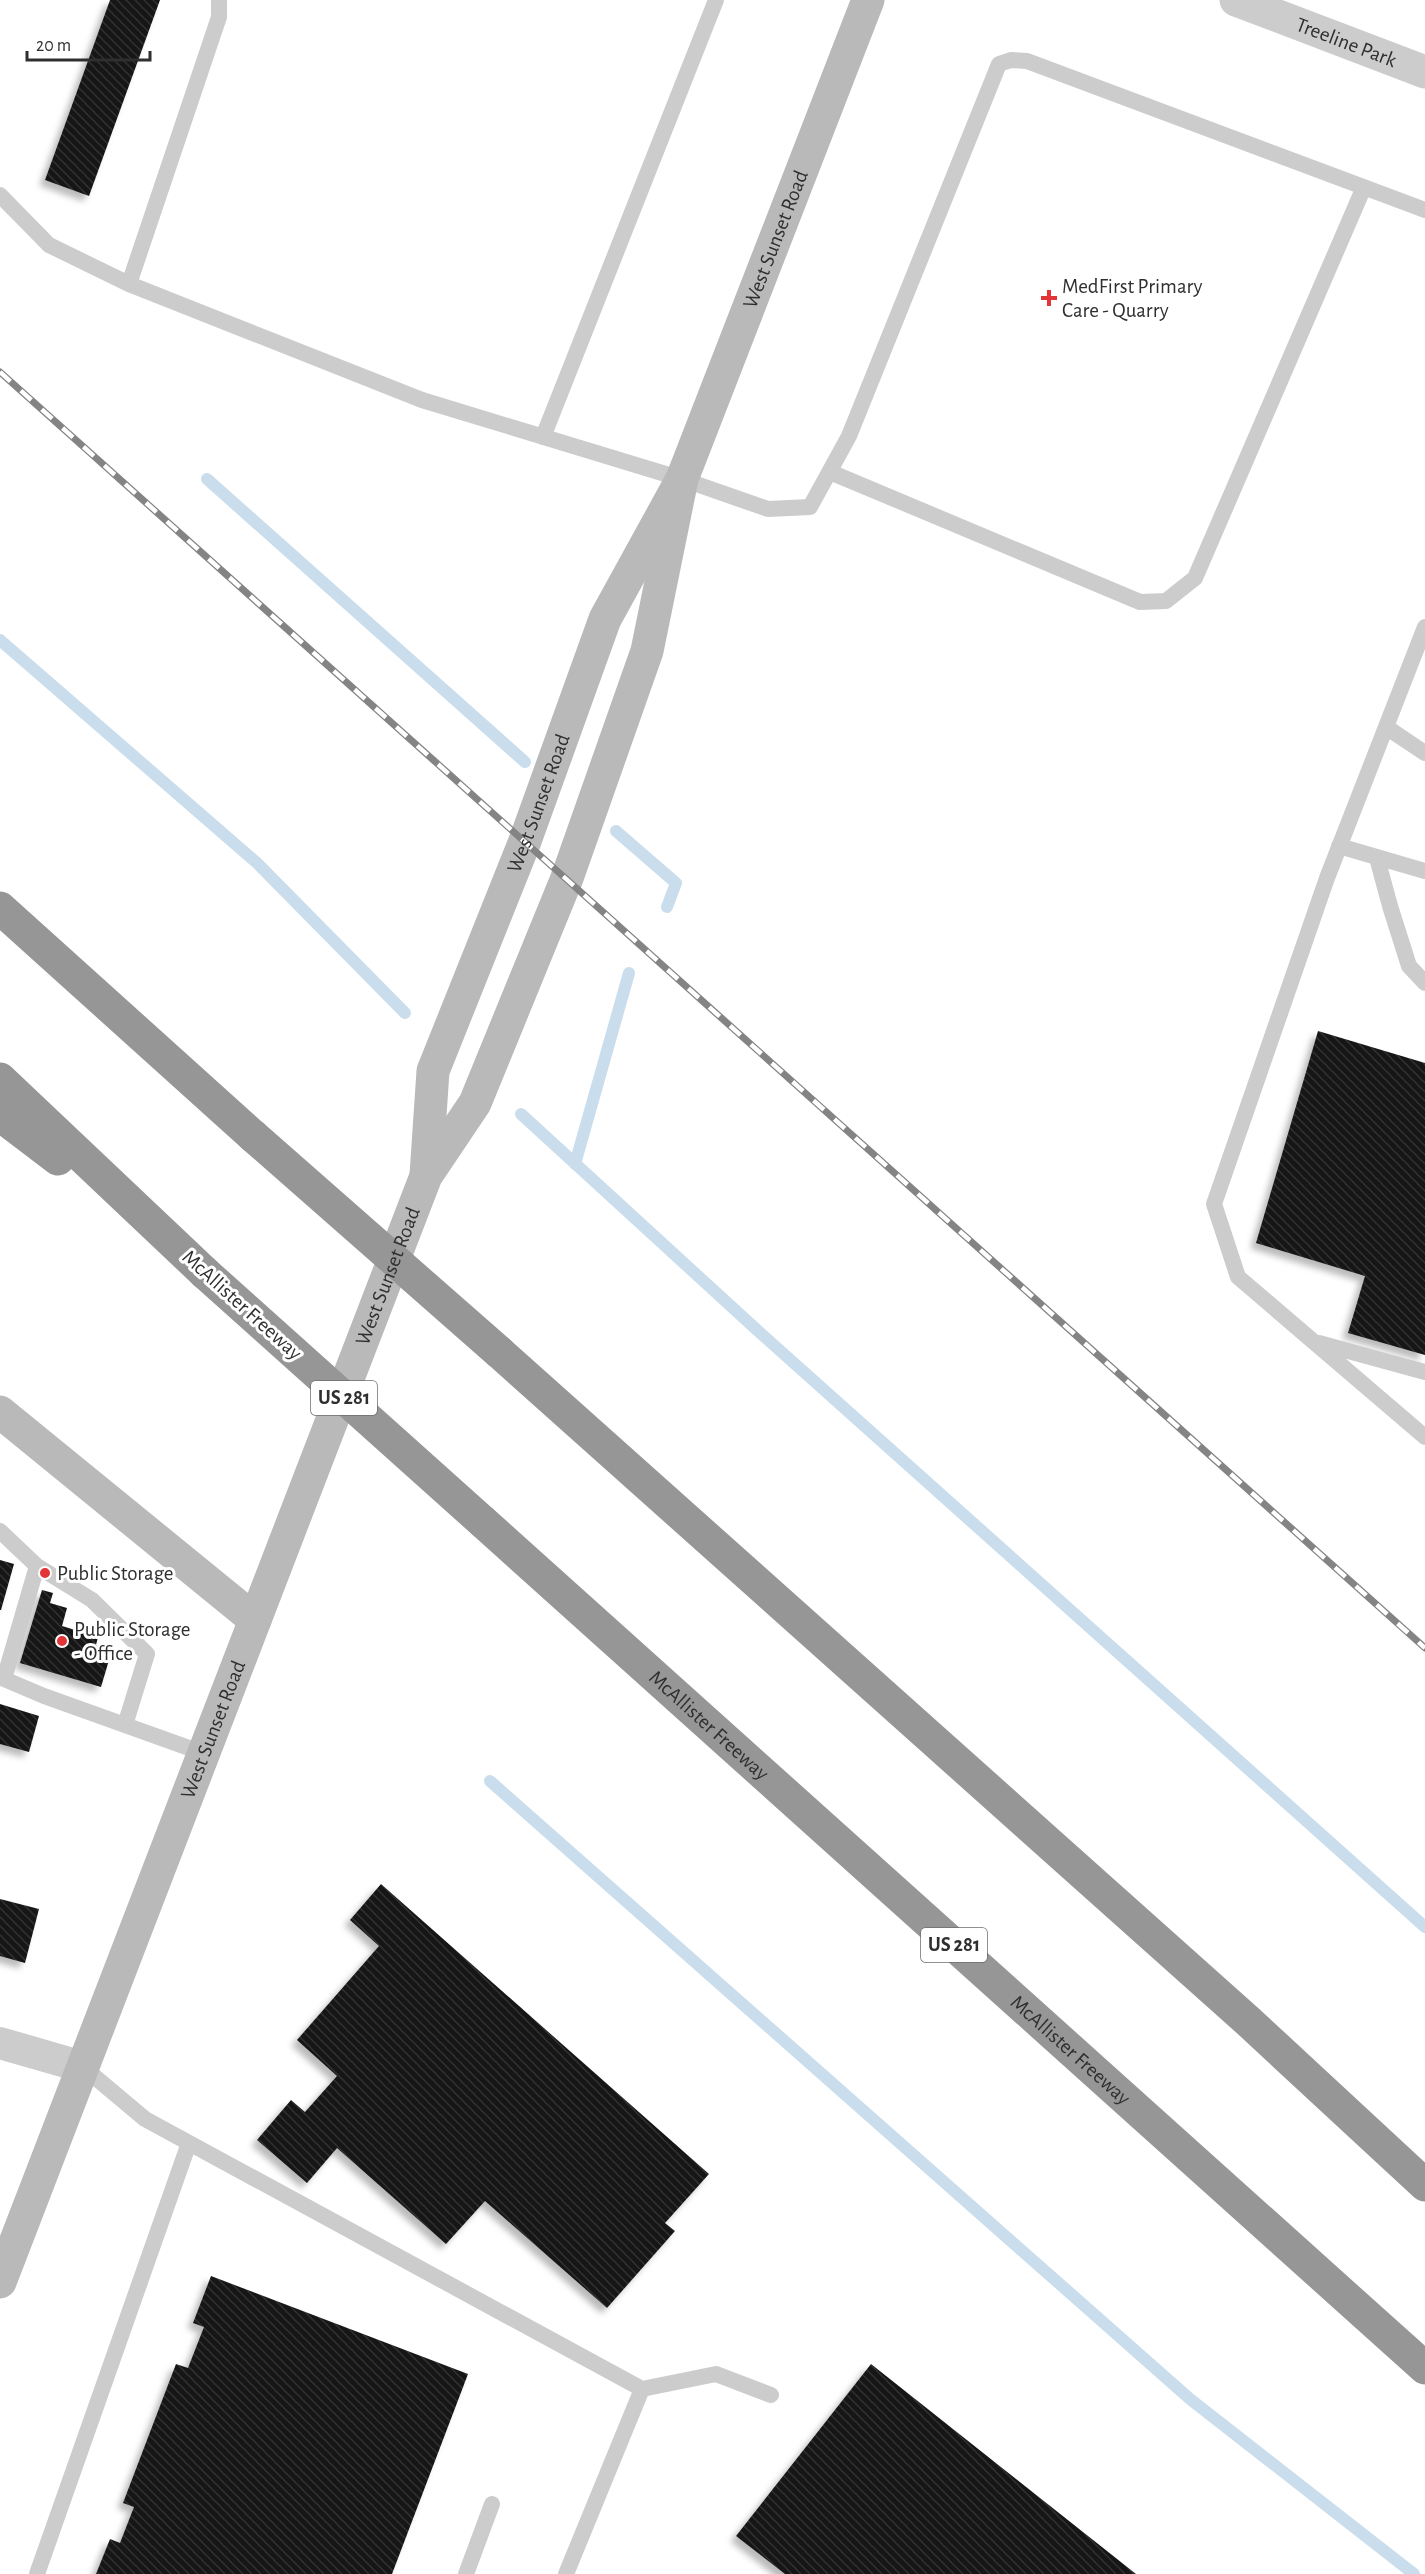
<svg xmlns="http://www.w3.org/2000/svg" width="1425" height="2574" font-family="'Alegreya Sans',sans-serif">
<defs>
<pattern id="building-back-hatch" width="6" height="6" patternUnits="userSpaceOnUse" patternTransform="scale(1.5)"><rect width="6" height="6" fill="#161616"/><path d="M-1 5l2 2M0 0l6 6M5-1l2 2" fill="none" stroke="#303030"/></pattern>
<filter id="shadow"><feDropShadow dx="-5.5" dy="5.5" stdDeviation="3" flood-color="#0004"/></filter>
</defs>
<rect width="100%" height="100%" fill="#fff"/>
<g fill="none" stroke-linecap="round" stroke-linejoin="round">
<path stroke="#caddec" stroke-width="12" d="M207 479 525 762
M0 640 257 863 405 1013
M616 831 676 883 667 907
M521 1114 757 1330 1425 1927
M575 1164 629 973
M490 1781 1190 2399 1414 2574"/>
</g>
<path fill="url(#building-back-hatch)" filter="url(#shadow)" d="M110 0H160L89 196 45 180Z
M1318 1031 1425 1063V1355L1348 1333 1365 1276 1256 1243Z
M0 1560 14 1564 1 1610H0Z
M42 1590 53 1593 50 1603 67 1608 62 1626 98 1637 96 1645 112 1650 101 1687 20 1663Z
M0 1704 39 1716 29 1752 0 1744Z
M381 1884 709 2174 665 2223 675 2231 607 2308 485 2201 446 2244 337 2148 307 2183 257 2140 291 2100 305 2112 337 2076 297 2040 379 1946 350 1920Z
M0 1899 39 1909 25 1963 0 1956Z
M211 2276 468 2374 392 2574H96L110 2539 120 2543 134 2507 123 2503 176 2364 188 2368 204 2327 193 2323Z
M871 2364 1136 2574H785L736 2536Z"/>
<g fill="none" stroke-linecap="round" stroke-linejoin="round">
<path stroke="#ccc" stroke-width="16" d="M219 0V17L129 284 422 400 682 479 768 509 810 507 849 436 999 64 1011 60 1027 61 1425 210
M0 195 49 245 129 284
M543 437 716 0
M830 472 1140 602 1166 601 1195 578 1364 187
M1425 627 1327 878 1214 1204 1238 1277 1425 1437
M1386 727 1425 753
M1339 846 1425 871
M1377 858 1390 906 1409 966 1425 983
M1319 1343 1425 1372
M0 1531 37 1566
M125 1725 147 1654 92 1600 37 1566 4 1679 44 1696 203 1753
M83 2067 145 2119 642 2389 566 2574
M642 2389 716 2374 771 2395
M37 2574 189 2143
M466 2574 492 2504"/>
<path stroke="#ccc" stroke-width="32" d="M0 2043 83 2067"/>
<path stroke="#ccc" stroke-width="33" id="s1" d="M1236 0 1425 72"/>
<g stroke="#b9b9b9" stroke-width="33">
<path id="s2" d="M426 1175 433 1071 525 841 605 619 682 479 868 0"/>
<path d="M0 1412 255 1620"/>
<path id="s3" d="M0 2282 426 1176 475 1103 567 878 647 651 682 479"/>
</g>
<g stroke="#969696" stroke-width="33">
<path d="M0 908 253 1136"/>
<path d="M0 1079 205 1273"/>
<path d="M0 1115 58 1159"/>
<path d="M499 1352 1248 2021 1425 2185"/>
<path id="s4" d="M483 1522 1425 2368"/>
</g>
<defs>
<path id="rail" d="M0 372 1425 1648"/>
</defs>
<use href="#rail" stroke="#848484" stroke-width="7"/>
<use href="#rail" stroke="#fff" stroke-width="4.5" stroke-dasharray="14" stroke-linecap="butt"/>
<path stroke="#969696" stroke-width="33" d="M253 1136 499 1352
M205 1273 483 1522"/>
</g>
<g fill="#e33438" stroke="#fff" stroke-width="2">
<path d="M1046 289h6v6h6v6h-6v6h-6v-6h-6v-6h6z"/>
<circle cx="45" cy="1573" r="6"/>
<circle cx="62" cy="1641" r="6"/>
</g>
<g text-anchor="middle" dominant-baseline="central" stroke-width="6" stroke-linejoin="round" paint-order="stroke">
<g fill="#fff" stroke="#6d6d6d" stroke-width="1.5">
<rect x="311" y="1381" width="66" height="34" rx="4.5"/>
<rect x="921" y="1928" width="66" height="34" rx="4.5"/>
</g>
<g font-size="20" font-weight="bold" fill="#2f2f2f">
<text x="344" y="1398">US 281</text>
<text x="954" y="1945">US 281</text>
</g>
<g font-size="21" fill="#2f2f2f" stroke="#fff">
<text stroke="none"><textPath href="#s1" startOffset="118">Treeline Park</textPath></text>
<text stroke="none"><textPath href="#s2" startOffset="1005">West Sunset Road</textPath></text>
<text stroke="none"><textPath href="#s2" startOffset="392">West Sunset Road</textPath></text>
<text stroke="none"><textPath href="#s3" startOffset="1078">West Sunset Road</textPath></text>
<text transform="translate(242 1305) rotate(42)">McAllister Freeway</text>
<text stroke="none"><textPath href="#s4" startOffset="304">McAllister Freeway</textPath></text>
<text stroke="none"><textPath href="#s3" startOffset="592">West Sunset Road</textPath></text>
<text stroke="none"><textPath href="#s4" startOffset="790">McAllister Freeway</textPath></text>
</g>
<g font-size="21" fill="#2f2f2f" stroke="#fff" text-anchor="start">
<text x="1062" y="286">MedFirst Primary<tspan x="1062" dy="24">Care - Quarry</tspan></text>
<text x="57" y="1573">Public Storage</text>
<text x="74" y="1629">Public Storage<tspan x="74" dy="24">- Office</tspan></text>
</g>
</g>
<path d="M27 51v9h123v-9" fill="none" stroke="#2f2f2f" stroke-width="3"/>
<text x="36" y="51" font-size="18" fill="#2f2f2f" stroke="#ffffff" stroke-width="4.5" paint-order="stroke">20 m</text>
</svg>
